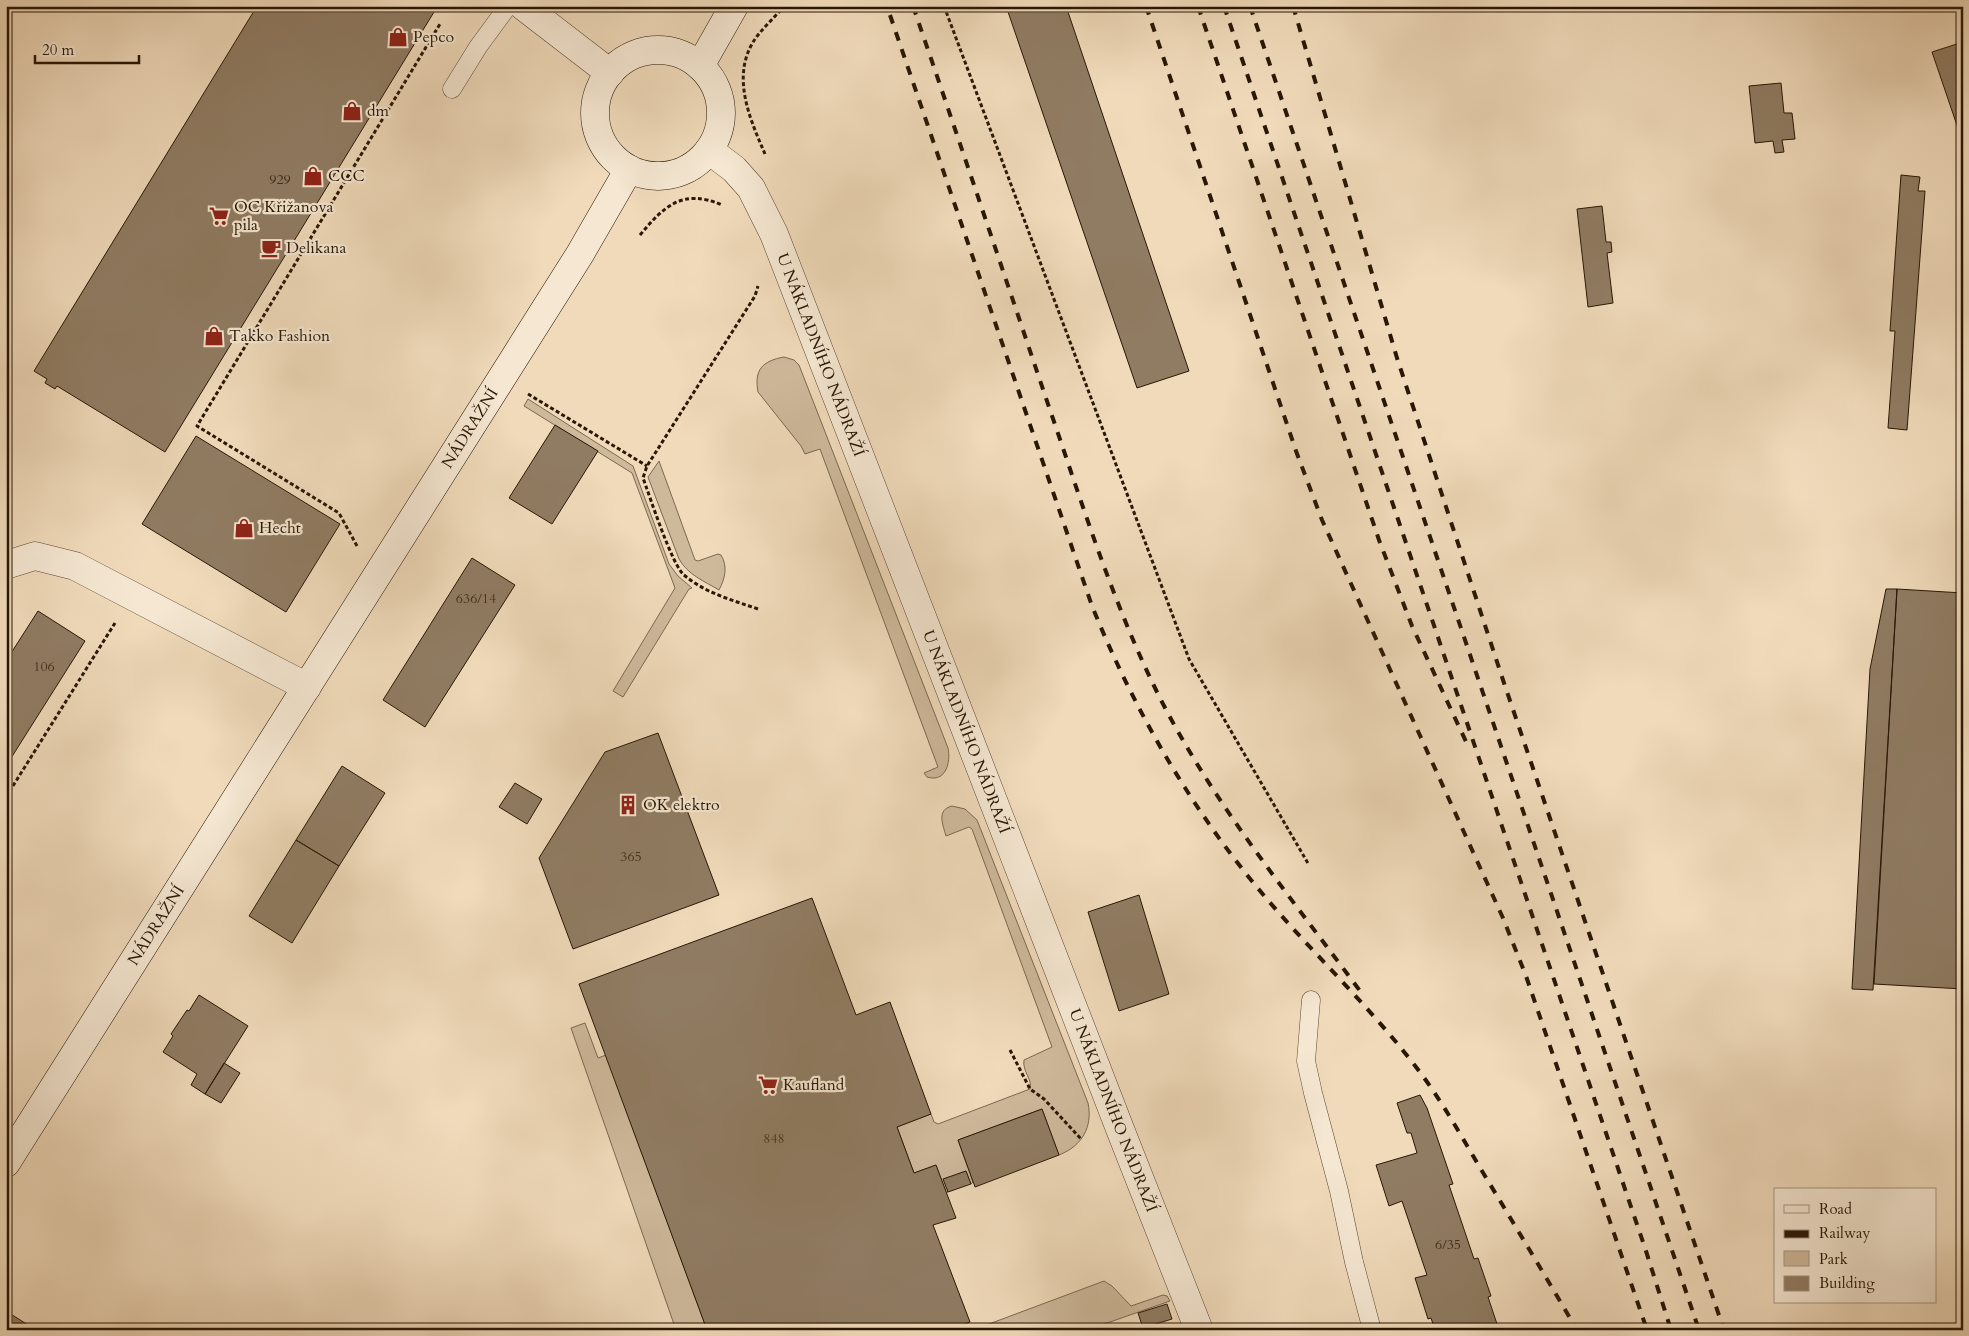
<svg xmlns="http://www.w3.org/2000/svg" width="1969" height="1336" font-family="Cardo,serif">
<rect width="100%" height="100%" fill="#f0daba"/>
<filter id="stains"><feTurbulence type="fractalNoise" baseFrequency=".004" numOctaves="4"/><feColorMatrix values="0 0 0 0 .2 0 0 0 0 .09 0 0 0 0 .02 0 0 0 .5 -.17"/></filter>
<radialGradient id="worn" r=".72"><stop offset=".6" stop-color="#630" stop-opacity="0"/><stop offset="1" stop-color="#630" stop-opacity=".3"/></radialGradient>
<path fill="#ceb99b" stroke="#7b6850" d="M784 357 794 360 799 365 948 748C951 762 946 783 927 777L924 773 938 767 820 449 805 454 801 446 758 392C754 370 762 361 784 357Z
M528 399 633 466 669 564 678 576 692 588 689 589 623 697 613 691 675 588 632 473 524 406Z
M659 461 695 560 698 561 718 554 721 555C728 566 725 579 719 590 704 581 688 575 679 559L648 477Z
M952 806 965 809 977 820 1088 1103C1093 1127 1082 1146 1059 1155L1042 1109 958 1140 973 1182 971 1184 966 1171 944 1179 948 1192 946 1193 936 1165 914 1173 897 1127 931 1114 934 1122 938 1124 1030 1089C1033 1080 1022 1071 1024 1060L1052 1047 972 829 969 827 946 836C943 825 936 810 952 806Z
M585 1023 598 1058 606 1055 707 1330H676L571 1028Z
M1104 1281 1112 1286 1131 1306 1163 1295 1167 1296 1170 1301 1087 1330H973Z"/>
<path fill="#907c63" stroke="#281705" d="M257 6H425L434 12 165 452 57 386 55 389 45 383 47 379 34 371Z
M1006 6H1066L1189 371 1137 388Z
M1963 42V143L1932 52Z
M1781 83 1784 113H1792L1795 139 1782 140 1784 152 1775 153 1773 141 1755 143 1749 86Z
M1901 175 1920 177 1918 191H1925L1907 430 1888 428 1895 331H1890Z
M1602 206 1606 242H1611L1612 252 1607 253 1613 303 1588 307 1577 209Z
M555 425 598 451 552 524 509 498Z
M196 436 340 524 286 612 142 524Z
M472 558 515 585 425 727 383 700Z
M1886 589H1897L1873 990 1852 989 1870 669Z
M1897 589 1963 593V989L1874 984Z
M38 611 85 641 6 766V661Z
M658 733 719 895 573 949 539 858 605 752Z
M342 766 385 793 339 866 296 840Z
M515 783 542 799 527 824 499 807Z
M296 840 339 866 292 943 249 916Z
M1139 895 1169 994 1119 1011 1088 912Z
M812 898 856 1015 890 1002 931 1114 897 1127 914 1173 936 1165 956 1218 933 1225 970 1322 950 1330H707L579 984Z
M199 995 248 1026 205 1094 191 1085 197 1074 163 1052 173 1036 171 1034 187 1010 189 1011Z
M224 1063 240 1073 221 1103 205 1094Z
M1420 1095 1427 1108 1453 1184 1449 1185 1474 1259 1478 1258 1491 1296 1488 1297 1499 1330H1435L1431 1318 1428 1319 1415 1278 1427 1275 1402 1201 1389 1206 1376 1165 1417 1153 1411 1133H1407L1397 1103Z
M1042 1109 1059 1155 975 1187 958 1140Z
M966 1171 971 1184 948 1192 943 1179Z
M1167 1304 1172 1319 1143 1328 1138 1313Z
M6 1311 36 1330H6Z"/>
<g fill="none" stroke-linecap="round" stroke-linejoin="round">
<defs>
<path id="service" d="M452 89 478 47 508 6
M1311 1000 1306 1061 1313 1093 1339 1191 1354 1262 1372 1330"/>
<g id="minor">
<path d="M523 6 610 73"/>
<path id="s1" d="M709 150 734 169 751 188 774 234 1120 1129 1199 1330"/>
<path d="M6 565 35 556 75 566 307 687"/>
</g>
<g id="secondary">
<circle cx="658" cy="113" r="63"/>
<path d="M700 66 734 6"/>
<path id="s2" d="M6 1163 580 254 629 169"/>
</g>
</defs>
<use href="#service" stroke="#5a4832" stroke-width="19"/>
<use href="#minor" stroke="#5a4832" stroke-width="29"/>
<use href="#secondary" stroke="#281705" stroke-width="29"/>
<path stroke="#281705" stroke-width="3" stroke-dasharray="4 2.5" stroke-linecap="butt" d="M944 6 1189 659 1309 865
M765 154C749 117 729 72 758 35 766 25 776 16 784 6
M640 235C664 206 683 188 722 205
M528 394 647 466
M357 546 339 513 197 426 440 24
M758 609C732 600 705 593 684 575 672 565 650 497 643 478L647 466 755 296 758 286
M6 797 115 623
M1010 1050 1030 1089 1044 1099 1082 1140"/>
<use href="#service" stroke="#f5e7d2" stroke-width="18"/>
<use href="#minor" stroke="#f5e7d2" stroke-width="28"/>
<use href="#secondary" stroke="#f5e7d2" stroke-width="28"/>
<path stroke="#281705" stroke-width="4" stroke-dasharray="9 9" stroke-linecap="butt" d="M913 6C959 140 1004 274 1049 407 1083 506 1114 607 1161 700 1215 806 1293 900 1363 995
M1146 6 1296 451 1322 520 1503 918 1526 976 1647 1330
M1198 6 1379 540 1412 626 1469 748
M1224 6 1646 1251 1671 1330
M1250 6 1699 1330
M1293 6 1397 358 1504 683 1724 1330
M890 15 1092 606C1133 707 1187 802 1256 886 1307 948 1367 1003 1416 1067 1441 1099 1461 1136 1482 1171 1514 1224 1546 1277 1577 1330"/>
</g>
<defs>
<symbol id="shop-bare" viewBox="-9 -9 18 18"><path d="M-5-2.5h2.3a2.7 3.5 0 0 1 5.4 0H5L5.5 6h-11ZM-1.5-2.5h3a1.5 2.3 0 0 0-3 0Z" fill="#8f2418" stroke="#f5e7d2" stroke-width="2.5" paint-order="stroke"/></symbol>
<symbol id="supermarket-bare" viewBox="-9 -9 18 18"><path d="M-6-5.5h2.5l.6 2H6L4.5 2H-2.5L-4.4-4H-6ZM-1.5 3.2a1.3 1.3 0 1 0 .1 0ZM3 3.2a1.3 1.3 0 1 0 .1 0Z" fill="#8f2418" stroke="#f5e7d2" stroke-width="2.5" paint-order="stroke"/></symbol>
<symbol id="cafe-bare" viewBox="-9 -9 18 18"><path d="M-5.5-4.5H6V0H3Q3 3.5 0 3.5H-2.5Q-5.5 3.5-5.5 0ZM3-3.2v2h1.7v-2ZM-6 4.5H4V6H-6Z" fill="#8f2418" stroke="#f5e7d2" stroke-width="2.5" paint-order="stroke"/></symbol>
<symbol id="building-bare" viewBox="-9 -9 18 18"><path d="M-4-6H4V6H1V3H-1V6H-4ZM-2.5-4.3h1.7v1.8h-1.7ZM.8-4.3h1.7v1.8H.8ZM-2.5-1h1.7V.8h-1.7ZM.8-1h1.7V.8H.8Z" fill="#8f2418" stroke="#f5e7d2" stroke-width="2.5" paint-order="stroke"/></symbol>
</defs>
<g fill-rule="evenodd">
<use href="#shop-bare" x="384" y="23" width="28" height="28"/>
<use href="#shop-bare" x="338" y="97" width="28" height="28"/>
<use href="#shop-bare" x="299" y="162" width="28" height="28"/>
<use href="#supermarket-bare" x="205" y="202" width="28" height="28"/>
<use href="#cafe-bare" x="257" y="234" width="28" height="28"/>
<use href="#shop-bare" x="200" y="322" width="28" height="28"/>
<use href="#shop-bare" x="230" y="514" width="28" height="28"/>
<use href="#building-bare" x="614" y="791" width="28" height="28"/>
<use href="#supermarket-bare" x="754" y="1071" width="28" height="28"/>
</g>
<g text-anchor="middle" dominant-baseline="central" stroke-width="4.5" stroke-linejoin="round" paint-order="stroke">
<g font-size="14" fill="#42301c">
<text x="280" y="179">929</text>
<text x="476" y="598">636/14</text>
<text x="44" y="666">106</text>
<text x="631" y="856">365</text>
<text x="774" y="1138">848</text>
<text x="1448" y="1244">6/35</text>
</g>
<g font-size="16" fill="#281705" stroke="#f5e7d2" text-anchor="start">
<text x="413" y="37">Pepco</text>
<text x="367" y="111">dm</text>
<text x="328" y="176">CCC</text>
<text x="234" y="207">OC Křižanova<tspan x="234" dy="18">pila</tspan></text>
<text x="286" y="248">Delikana</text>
<text x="229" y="336">Takko Fashion</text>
<text x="259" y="528">Hecht</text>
<text x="643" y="805">OK elektro</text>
<text x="783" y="1085">Kaufland</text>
</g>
<g font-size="16" fill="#281705" stroke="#f5e7d2">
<text stroke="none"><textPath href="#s1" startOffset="238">U NÁKLADNÍHO NÁDRAŽÍ</textPath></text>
<text stroke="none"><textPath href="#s2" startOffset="869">NÁDRAŽNÍ</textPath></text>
<text stroke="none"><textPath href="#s1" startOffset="642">U NÁKLADNÍHO NÁDRAŽÍ</textPath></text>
<text stroke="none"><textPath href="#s2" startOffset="281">NÁDRAŽNÍ</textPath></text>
<text stroke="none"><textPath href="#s1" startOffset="1048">U NÁKLADNÍHO NÁDRAŽÍ</textPath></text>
</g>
</g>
<rect width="1969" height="1336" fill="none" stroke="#f0daba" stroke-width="25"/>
<rect x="8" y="8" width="1954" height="1321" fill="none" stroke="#281705" stroke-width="2.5"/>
<rect x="12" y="12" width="1944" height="1311" fill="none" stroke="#281705"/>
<rect x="1774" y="1188" width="162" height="115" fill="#f5e7d2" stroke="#a39480"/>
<rect x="1784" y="1205" width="25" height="8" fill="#f5e7d2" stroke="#a39480"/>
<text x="1819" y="1214" font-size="15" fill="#281705">Road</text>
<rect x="1784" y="1230" width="25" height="8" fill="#281705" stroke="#a39480"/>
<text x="1819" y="1238" font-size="15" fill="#281705">Railway</text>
<rect x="1784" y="1251" width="25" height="15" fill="#ceb99b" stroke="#a39480"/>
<text x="1819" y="1264" font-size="15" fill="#281705">Park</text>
<rect x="1784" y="1276" width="25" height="15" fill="#907c63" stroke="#a39480"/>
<text x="1819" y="1288" font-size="15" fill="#281705">Building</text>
<path d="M35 55v8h104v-8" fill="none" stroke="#281705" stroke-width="2.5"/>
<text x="42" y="55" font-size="15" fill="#281705" stroke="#f5e7d2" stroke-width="4" paint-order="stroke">20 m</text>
<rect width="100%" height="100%" filter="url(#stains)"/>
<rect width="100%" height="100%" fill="url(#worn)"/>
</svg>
